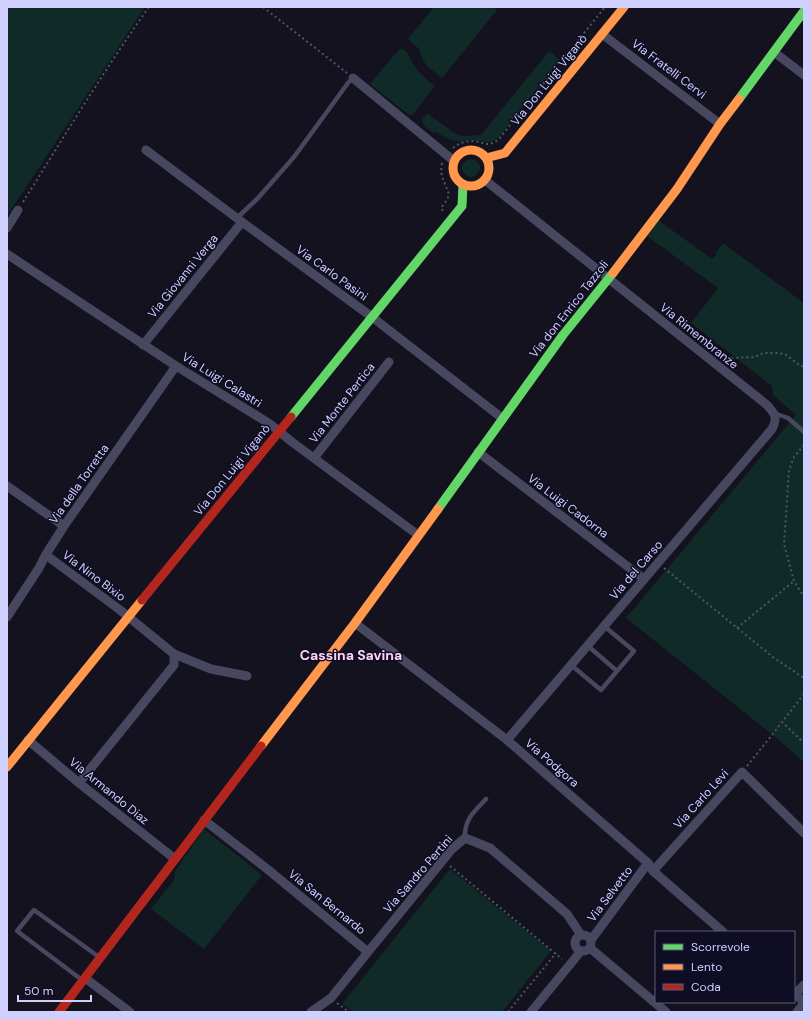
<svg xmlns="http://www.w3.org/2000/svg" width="811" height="1019" font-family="'DM Sans',sans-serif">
<rect width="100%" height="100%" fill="#13121e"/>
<path fill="#102a28" d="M7 7H145L9 213 7 211Z
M434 7H494L497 10 442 78 427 66 423 60 418 48 408 39Z
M400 49H403C412 56 410 61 417 69 422 76 429 81 435 86L414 113 412 115H409L370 84 394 55H395Z
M549 51 560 60 498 138C487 145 484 141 473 140 469 139 465 141 460 141 452 142 443 136 436 132L433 133 424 126 422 120 427 113 457 135 464 136 481 135Z
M462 168a9 9 0 1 1 18 0a9 9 0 1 1-18 0Z
M658 220 712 259 717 254 715 253 723 243 804 303V762L779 740 626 618 796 415 773 395 772 386 691 323 718 288 647 236Z
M204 829 262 875 204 949 151 909 174 880 175 871Z
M450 869 551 951 502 1012H353L342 1004Z"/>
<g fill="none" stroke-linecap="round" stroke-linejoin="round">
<path stroke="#485965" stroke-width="2" stroke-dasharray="2 3" stroke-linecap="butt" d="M263 7 347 73
M453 148C458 144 464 141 471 141 483 141 487 149 499 139L605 7
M442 163C439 177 446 183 449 195L447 200 441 208 443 211
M23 202C64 137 104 70 149 7
M728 362 732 358 755 357 763 353H777L785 354 798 364 804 367
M804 445 794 457 789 470 784 544 794 581 804 597
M664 568 774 658 804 678
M737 628 794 581
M804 694 782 722 804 743
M747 766 772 735 782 722
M450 866 562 959
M337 1003 349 1012
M508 1012 556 953"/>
<path stroke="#47485f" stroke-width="4.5" d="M237 218 258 198 294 157 348 83 353 78
M774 413 788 418 804 432
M588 646 617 671
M571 665 601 690 634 651 604 626
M465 838C464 819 474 812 486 799
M82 980 17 931 34 910 99 957"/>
<path stroke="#47485f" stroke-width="9" d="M602 34 720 124
M774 52 804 75
M353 78 454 161
M146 150 242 222 372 317 502 418
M485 180 767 405C775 414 778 417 772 429L507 740
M7 228 18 210
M7 254 176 366 270 424 292 442 418 535
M143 345 242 222
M478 452 644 579
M314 458 389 362
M7 486 64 526
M46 555 120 610 174 654 211 669 247 676
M7 617 39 568 45 556 64 526 176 366
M355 623 507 740 648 863 653 871 723 932
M28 740 79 783 175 859
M79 783 174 665V654
M204 820 266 868 368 952 331 998 311 1012
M653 871 742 772 804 833
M575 943a8 8 0 1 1 16 0a8 8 0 1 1-16 0Z
M591 940 648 863
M590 948 666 1012
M368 952 452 849 465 838 490 848 567 914 581 935
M85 978 130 1012
M794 993 804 1002
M795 994 804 985
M531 1012 581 951
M797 1012 804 1003"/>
<path stroke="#63d668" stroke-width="9" d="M739 99 804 11
M291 417 462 206 463 184
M438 509 563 335 613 273"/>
<path stroke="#ff974d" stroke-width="9" d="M453 168a18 18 0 1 1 36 0a18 18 0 1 1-36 0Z
M486 158 505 153 624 7
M613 273 677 189 720 124 739 99
M261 746 355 623 438 509
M7 767 142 600"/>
<path stroke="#b3261e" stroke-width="9" d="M142 600 291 417
M59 1012 261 746"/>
</g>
<g text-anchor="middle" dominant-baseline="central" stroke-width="3" stroke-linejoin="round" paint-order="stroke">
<g font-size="12" fill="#d0d0ff" stroke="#0f0d23">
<text transform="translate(669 69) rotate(37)">Via Fratelli Cervi</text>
<text transform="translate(549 80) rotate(-51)">Via Don Luigi Viganò</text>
<text transform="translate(332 273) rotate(36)">Via Carlo Pasini</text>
<text transform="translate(183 276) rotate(-51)">Via Giovanni Verga</text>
<text transform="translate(569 309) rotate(-52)">Via don Enrico Tazzoli</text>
<text transform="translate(699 336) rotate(39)">Via Rimembranze</text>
<text transform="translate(222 380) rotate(32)">Via Luigi Calastri</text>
<text transform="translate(342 403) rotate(-52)">Via Monte Pertica</text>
<text transform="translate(232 470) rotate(-51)">Via Don Luigi Viganò</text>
<text transform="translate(79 484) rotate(-55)">Via della Torretta</text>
<text transform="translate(568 506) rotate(37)">Via Luigi Cadorna</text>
<text transform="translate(636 570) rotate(-49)">Via del Carso</text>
<text transform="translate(94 576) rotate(37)">Via Nino Bixio</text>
<text transform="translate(552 763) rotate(41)">Via Podgora</text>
<text transform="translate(109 791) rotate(39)">Via Armando Diaz</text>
<text transform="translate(701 799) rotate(-48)">Via Carlo Levi</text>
<text transform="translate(418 874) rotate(-49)">Via Sandro Pertini</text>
<text transform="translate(610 894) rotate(-53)">Via Selvetto</text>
<text transform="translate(327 902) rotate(39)">Via San Bernardo</text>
</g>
<g font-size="14" font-weight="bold" fill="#ffd2f3" stroke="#0f0d23">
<text x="351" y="655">Cassina Savina</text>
</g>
</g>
<rect width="811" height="1019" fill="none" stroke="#d0d0ff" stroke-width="16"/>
<rect x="655" y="931" width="140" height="72" fill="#0f0d23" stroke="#5c5b7b"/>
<rect x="663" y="944" width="20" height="6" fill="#63d668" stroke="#5c5b7b"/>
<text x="691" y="951" font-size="12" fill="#d0d0ff">Scorrevole</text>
<rect x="663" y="964" width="20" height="6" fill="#ff974d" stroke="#5c5b7b"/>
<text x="691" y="971" font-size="12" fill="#d0d0ff">Lento</text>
<rect x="663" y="984" width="20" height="6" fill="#b3261e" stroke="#5c5b7b"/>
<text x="691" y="991" font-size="12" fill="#d0d0ff">Coda</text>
<path d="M18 995v6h73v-6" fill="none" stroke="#d0d0ff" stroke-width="2"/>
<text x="24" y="995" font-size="12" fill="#d0d0ff" stroke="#0f0d23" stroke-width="3" paint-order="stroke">50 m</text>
</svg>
